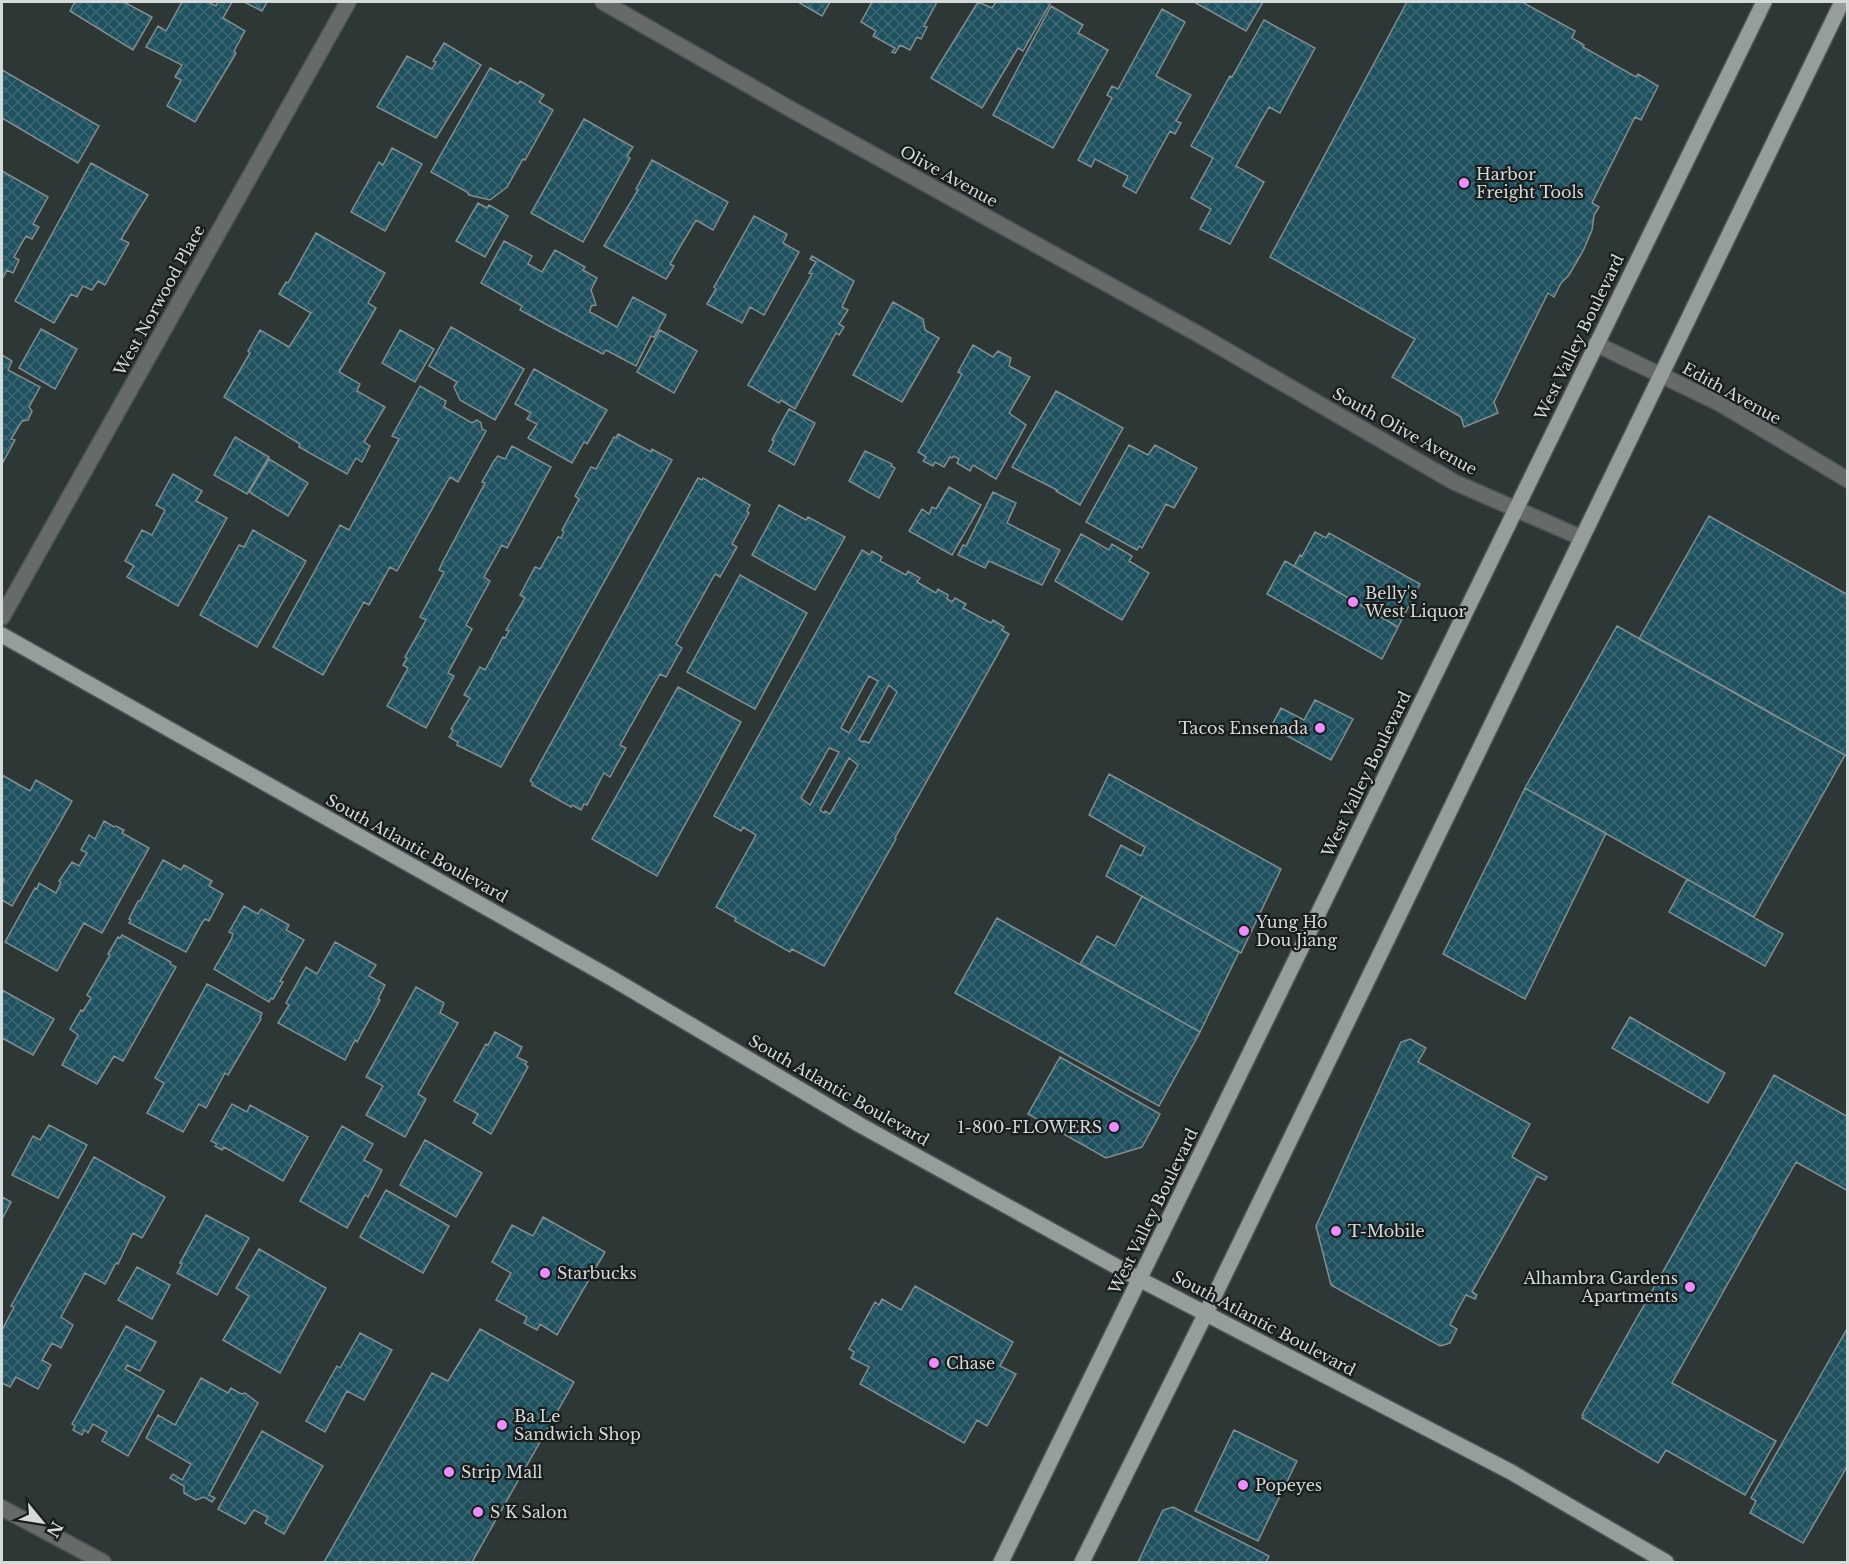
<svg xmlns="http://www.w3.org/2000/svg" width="1849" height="1564" font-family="'Libre Baskerville',serif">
<defs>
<pattern id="building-cross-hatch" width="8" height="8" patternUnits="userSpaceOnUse" patternTransform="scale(1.5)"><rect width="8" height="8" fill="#1e505d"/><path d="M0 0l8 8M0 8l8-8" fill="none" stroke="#3e6974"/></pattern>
</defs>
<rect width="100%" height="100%" fill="#2d3736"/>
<path fill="url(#building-cross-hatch)" stroke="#828d90" stroke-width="1.5" fill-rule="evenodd" d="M75 2H124L152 17 133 50 70 11Z
M182 2H208L216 6 218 2H232L223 18 245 31 234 51 236 53 195 122 167 106 181 80 175 77 182 65 146 47 158 26 166 31Z
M244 2H267L262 11Z
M798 2H830L822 16Z
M872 2H937L924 26 927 27 921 39 917 37 910 50 900 45 895 53 892 52 895 48 873 36 876 31 861 22Z
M978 2 992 8 996 2H1051L1023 51 1018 48 982 108 931 78Z
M1194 2H1263L1246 31Z
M1407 2H1522L1575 31 1572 38 1584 45 1583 47 1636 77 1638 74 1658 86 1641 120 1635 117 1592 203 1599 207 1594 215 1592 230 1583 251 1569 275 1561 283 1554 297 1548 293 1494 402 1498 413 1464 427 1461 417 1392 377 1415 339 1270 257Z
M1051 6 1083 25 1078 33 1108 50 1053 148 993 115Z
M1162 9 1185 22 1156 76 1191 95 1176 121 1181 123 1175 134 1170 131 1136 193 1123 186 1128 176 1095 159 1091 167 1078 160 1112 98 1107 95 1112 86 1118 89Z
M1264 20 1315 48 1280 113 1269 107 1236 166 1264 182 1230 244 1200 229 1211 209 1191 198 1213 158 1191 146 1230 76 1232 77Z
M444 43 481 65 436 138 377 107 407 56 432 69 436 62 433 61Z
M2 67V70L99 126 78 163 2 118Z
M490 68 518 84 520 81 544 95 539 102 553 110 525 160 523 159 507 187 490 200 469 195 467 192 431 172Z
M584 119 633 147 627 156 630 158 583 242 531 213Z
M392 148 422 164 385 231 351 212 379 162 383 165Z
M652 160 728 202 713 230 696 220 670 264 674 266 666 279 604 246 638 190 636 189Z
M91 163 148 195 121 239 129 243 105 285 98 281 92 290 83 286 77 297 71 294 54 323 15 301Z
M2 171 48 197 33 224 39 227 32 239 26 236 14 257 19 260 13 273 7 270 2 279Z
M478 203 487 208 489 205 508 216 485 257 456 241Z
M754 216 787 234 783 243 799 252 764 315 750 307 742 323 707 304 716 289 714 287Z
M316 233 385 273 368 303 376 308 339 372 360 384 357 391 385 407 364 442 370 446 362 462 356 458 347 474 299 447 300 444 224 397 250 353 248 351 260 330 289 347 311 313 279 294 286 282 288 283Z
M504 241 532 256 528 264 542 272 555 250 585 267 583 270 597 278 591 290 596 305 591 306 590 312 617 327 633 297 666 315 654 337 651 336 636 366 606 350 603 354 551 327 520 310 522 306 481 283Z
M812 256 854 281 842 307 848 310 839 324 844 327 839 335 836 333 795 409 781 400 779 403 748 385 812 274 809 273 816 262 810 259Z
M893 302 923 319 925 330 939 338 902 402 853 375Z
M451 327 524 369 495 420 460 400 454 387 457 382 429 366Z
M41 329 77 349 55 389 19 368Z
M400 330 434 349 415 382 382 363Z
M660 330 697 351 674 393 637 372Z
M973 345 993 357 998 351 1011 358 1009 366 1030 377 1009 413 1026 425 996 479 973 465 970 471 957 463 959 459 954 456 952 458 950 457 944 467 935 462 933 466 923 461 926 457 918 452 962 374 958 372Z
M2 355 12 361 8 370 40 387 29 407 32 411 28 420 22 421 11 439 15 440 2 464Z
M534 369 607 410 587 444 584 442 572 463 528 438 537 424 527 419 531 413 515 404Z
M420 386 446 401 444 407 472 423 477 420 481 423 482 429 486 431 458 482 450 477 397 571 390 567 369 605 364 602 323 675 273 647 340 525 349 530 399 439 392 436Z
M1056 391 1123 428 1080 505 1056 491 1057 490 1012 467Z
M789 409 815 423 794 465 769 451 774 441 772 440Z
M618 434 651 452 652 449 672 460 501 767 457 745 458 742 449 737 453 731 451 729 470 698 464 695 480 667 485 670 503 637 505 638 509 631 506 630 525 598 520 595 535 567 540 569 558 537 561 538 564 532 562 530 579 499 575 496 591 467 596 469 614 437 616 438Z
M235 437 269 457 247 494 214 475Z
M1129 445 1148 455 1155 445 1197 468 1174 508 1166 504 1142 548 1139 546 1137 550 1086 522Z
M512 446 551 467 507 548 502 545 484 577 490 581 466 625 472 629 448 673 454 676 426 728 387 706 408 668 403 665 407 658 405 657 426 620 420 617 444 572 439 570 442 563 485 483 482 482 494 461 498 456 505 459Z
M865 451 892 464 891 466 895 468 879 498 849 481Z
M269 459 308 483 288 516 249 492Z
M173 474 202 491 196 501 227 518 178 606 127 577 134 566 125 561 142 530 152 535 165 510 156 505Z
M698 478 702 480 703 478 750 505 747 511 749 513 732 544 737 547 720 577 715 574 676 644 682 648 666 677 660 674 620 745 626 748 610 777 604 773 587 805 584 804 581 810 572 805 571 807 532 785 533 783 530 781Z
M949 487 981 505 952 555 909 531 922 509 929 514 932 507 936 509Z
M993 492 1016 503 1007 523 1060 550 1042 585 989 561 985 568 958 555 963 545 966 546Z
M779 505 806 520 808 517 845 537 815 590 752 555Z
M1709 516 1848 595V757L1639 639Z
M253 530 306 561 257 647 200 615 239 545 244 547Z
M1315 532 1326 538 1329 533 1420 584 1398 627 1294 566 1300 555 1302 556Z
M1081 534 1109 550 1112 544 1132 556 1129 561 1149 573 1122 620 1055 581Z
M862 550 870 555 872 551 882 557 880 561 906 575 908 571 920 578 917 582 936 593 938 589 948 595 947 599 952 602 955 598 966 604 963 608 991 623 993 620 1004 627 1002 630 1009 634 895 838 896 839 824 966 792 949 790 952 735 921 736 918 716 907 756 835 743 827 741 831 714 816ZM869 676 878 681 849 733 841 728ZM889 685 897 692 869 743 864 741 863 742 859 740ZM829 748 839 752 810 805 801 798ZM849 758 858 765 830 814 825 811 824 813 820 810Z
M1285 561 1398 627 1382 659 1267 594Z
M740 575 807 613 755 709 687 672Z
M1617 626 1845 755 1754 917 1525 788Z
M678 687 741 722 657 876 592 839Z
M1315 700 1353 719 1331 760 1271 727 1281 708 1304 720Z
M1109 774 1281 869 1241 953 1106 876 1121 845 1141 856 1145 847 1089 815Z
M2 775 30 791 36 780 72 801 12 906 2 900V884L4 879 2 878Z
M1525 788 1606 833 1525 999 1443 954Z
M104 821 114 827 116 826 124 830 122 833 149 848 102 933 84 923 57 971 5 942 35 888 37 889 39 883 56 893 61 882 59 881 72 862 79 866 87 853 81 850 89 835 95 839Z
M163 860 181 870 184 865 212 881 209 886 223 894 209 921 205 919 202 923 186 952 129 923 131 920 129 919 138 901H140Z
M1687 879 1783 934 1765 966 1669 912Z
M1142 896 1239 952 1200 1032 1080 964 1097 936 1115 946Z
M244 906 258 914 261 909 289 925 286 930 304 940 280 981 283 982 273 999 271 998 269 1002 214 969 231 940 233 934 229 932Z
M997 918 1200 1032 1159 1106 955 993Z
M122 935 171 962 170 964 176 967 123 1061 114 1056 97 1084 62 1065 78 1035 70 1029 81 1010 83 1011 91 998 87 995 110 955 108 954 118 937 120 938Z
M335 942 376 965 369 976 385 985 378 999 380 1000 357 1042 355 1040 345 1060 278 1023 289 1005 286 1003 306 967 317 974Z
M207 984 262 1013 260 1018 261 1019 228 1075 225 1073 206 1108 199 1104 183 1132 147 1113 164 1083 155 1078Z
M416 987 444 1003 440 1013 458 1023 418 1094 426 1099 405 1137 366 1115 383 1086 366 1077Z
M2 990 54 1019 33 1055 2 1038Z
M1630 1017 1725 1073 1708 1103 1612 1048Z
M495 1032 522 1047 517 1057 527 1062 525 1064 528 1067 491 1134 473 1123 478 1114 454 1101 486 1044 488 1045Z
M1410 1039 1426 1048 1418 1062 1530 1124 1512 1157 1547 1177 1545 1180 1537 1176 1472 1292 1477 1295 1475 1299 1466 1295 1457 1311 1450 1325 1457 1329 1450 1343 1440 1346 1331 1285 1316 1226 1401 1042Z
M1060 1057 1160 1114 1142 1147 1106 1158 1028 1114Z
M1774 1075 1848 1117V1191L1796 1162 1672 1383 1776 1441 1745 1495 1666 1450 1658 1463 1582 1418 1583 1416 1582 1415Z
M232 1104 247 1112 250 1105 308 1137 283 1181 224 1147 222 1150 215 1146 217 1144 211 1141Z
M49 1125 87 1145 58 1198 12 1175 33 1136 40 1140Z
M342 1126 373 1144 364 1160 382 1170 368 1197 365 1195 347 1228 300 1201Z
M425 1140 482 1173 456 1217 400 1185Z
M94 1157 165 1197 142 1238 133 1233 118 1264 116 1263 105 1284 85 1273 61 1317 73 1325 61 1348 52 1343 42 1360 51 1365 38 1389 16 1377 10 1387 2 1383V1330L14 1307 11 1306Z
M386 1190 449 1226 423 1273 360 1237Z
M2 1197 11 1202 2 1219Z
M206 1215 249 1238 217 1295 177 1273 182 1264 180 1263Z
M543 1217 605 1252 557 1335 540 1324 537 1330 524 1323 527 1317 496 1300 511 1273 492 1262 512 1225 533 1236Z
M259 1249 326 1288 280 1373 223 1340 249 1296 236 1288Z
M137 1267 170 1285 152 1319 118 1300Z
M915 1286 1013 1342 1000 1366 1016 1374 987 1426 977 1420 964 1443 860 1384 869 1367 851 1358 854 1352 849 1349 875 1302 879 1305 882 1299 901 1310Z
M126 1326 156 1342 140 1371 127 1365 125 1369 164 1391 128 1456 102 1441 107 1432 93 1424 88 1433 84 1430 82 1435 73 1430 75 1426 72 1424Z
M1848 1327V1465L1803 1543 1750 1513 1756 1501 1751 1498Z
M480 1329 574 1382 472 1562H324L432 1373 448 1381Z
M360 1333 392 1350 364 1400 347 1391 325 1432 306 1421 337 1366 340 1368Z
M201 1378 228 1393 231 1388 241 1394 245 1393 258 1403 209 1495 215 1498 212 1502 204 1497 196 1500 184 1493V1486L170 1478 173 1474 182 1480 191 1464 146 1438 158 1415 175 1425Z
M1234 1430 1297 1461 1258 1541 1195 1511Z
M262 1431 323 1466 284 1534 265 1523 268 1517 254 1510 245 1524 218 1509Z
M1173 1507 1269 1556 1266 1562H1138L1163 1510Z"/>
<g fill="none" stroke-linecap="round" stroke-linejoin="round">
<defs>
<path id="minor" d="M603 2 794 111 1198 334 1454 482 1582 538
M1596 344 1721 404 1848 480
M2 617 348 2
M2 1508 103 1562"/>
<path id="primary" d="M2 635 613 979 860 1125 1139 1279 1511 1472 1666 1562
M1001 1562 1764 2
M1082 1562 1206 1313 1842 2"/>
</defs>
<use href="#minor" stroke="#4b5453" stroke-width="18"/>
<use href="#primary" stroke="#4b5453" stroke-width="18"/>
<use href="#minor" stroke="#666a68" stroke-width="15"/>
<use href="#primary" stroke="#959e9a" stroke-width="15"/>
</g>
<g fill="#ea8dfd" stroke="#191d1d" stroke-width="2">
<circle cx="1464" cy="183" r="6"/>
<circle cx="1353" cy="602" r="6"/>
<circle cx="1320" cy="728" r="6"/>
<circle cx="1244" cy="931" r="6"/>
<circle cx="1114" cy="1127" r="6"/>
<circle cx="1336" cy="1231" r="6"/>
<circle cx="545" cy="1273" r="6"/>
<circle cx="1690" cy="1287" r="6"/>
<circle cx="934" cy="1363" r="6"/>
<circle cx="502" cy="1425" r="6"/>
<circle cx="449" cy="1472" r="6"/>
<circle cx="1243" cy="1485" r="6"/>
<circle cx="478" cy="1512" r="6"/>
</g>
<g text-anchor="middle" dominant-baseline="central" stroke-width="4.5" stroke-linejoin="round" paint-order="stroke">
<g font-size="16" fill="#d3dad9" stroke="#191d1d" text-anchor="start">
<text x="1476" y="174">Harbor<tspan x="1476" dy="18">Freight Tools</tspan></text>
<text x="1365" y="593">Belly's<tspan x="1365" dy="18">West Liquor</tspan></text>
<text x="1308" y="728" text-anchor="end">Tacos Ensenada</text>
<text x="1256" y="922">Yung Ho<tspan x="1256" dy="18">Dou Jiang</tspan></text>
<text x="1102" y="1127" text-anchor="end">1-800-FLOWERS</text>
<text x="1348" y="1231">T-Mobile</text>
<text x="557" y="1273">Starbucks</text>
<text x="1678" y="1278" text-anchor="end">Alhambra Gardens<tspan x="1678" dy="18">Apartments</tspan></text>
<text x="946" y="1363">Chase</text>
<text x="514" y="1416">Ba Le<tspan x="514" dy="18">Sandwich Shop</tspan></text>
<text x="461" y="1472">Strip Mall</text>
<text x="1255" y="1485">Popeyes</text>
<text x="490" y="1512">S K Salon</text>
</g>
<g font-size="16" fill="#d3dad9" stroke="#191d1d">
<text transform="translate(949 176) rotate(29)">Olive Avenue</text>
<text transform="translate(159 300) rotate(-61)">West Norwood Place</text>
<text transform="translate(1579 337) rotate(-64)">West Valley Boulevard</text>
<text transform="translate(1732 393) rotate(29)">Edith Avenue</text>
<text transform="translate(1405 431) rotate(29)">South Olive Avenue</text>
<text transform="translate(1366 774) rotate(-64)">West Valley Boulevard</text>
<text transform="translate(417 848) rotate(29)">South Atlantic Boulevard</text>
<text transform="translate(839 1090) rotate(30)">South Atlantic Boulevard</text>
<text transform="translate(1153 1211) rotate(-64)">West Valley Boulevard</text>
<text transform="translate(1264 1323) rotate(28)">South Atlantic Boulevard</text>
</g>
</g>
<rect width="1849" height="1564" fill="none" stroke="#d3dad9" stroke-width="6"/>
<g transform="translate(42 1522) rotate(120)" stroke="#191d1d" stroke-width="4.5" paint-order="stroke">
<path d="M0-4.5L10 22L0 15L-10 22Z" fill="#d3dad9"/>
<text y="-9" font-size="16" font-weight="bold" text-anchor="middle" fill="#d3dad9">N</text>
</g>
</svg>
